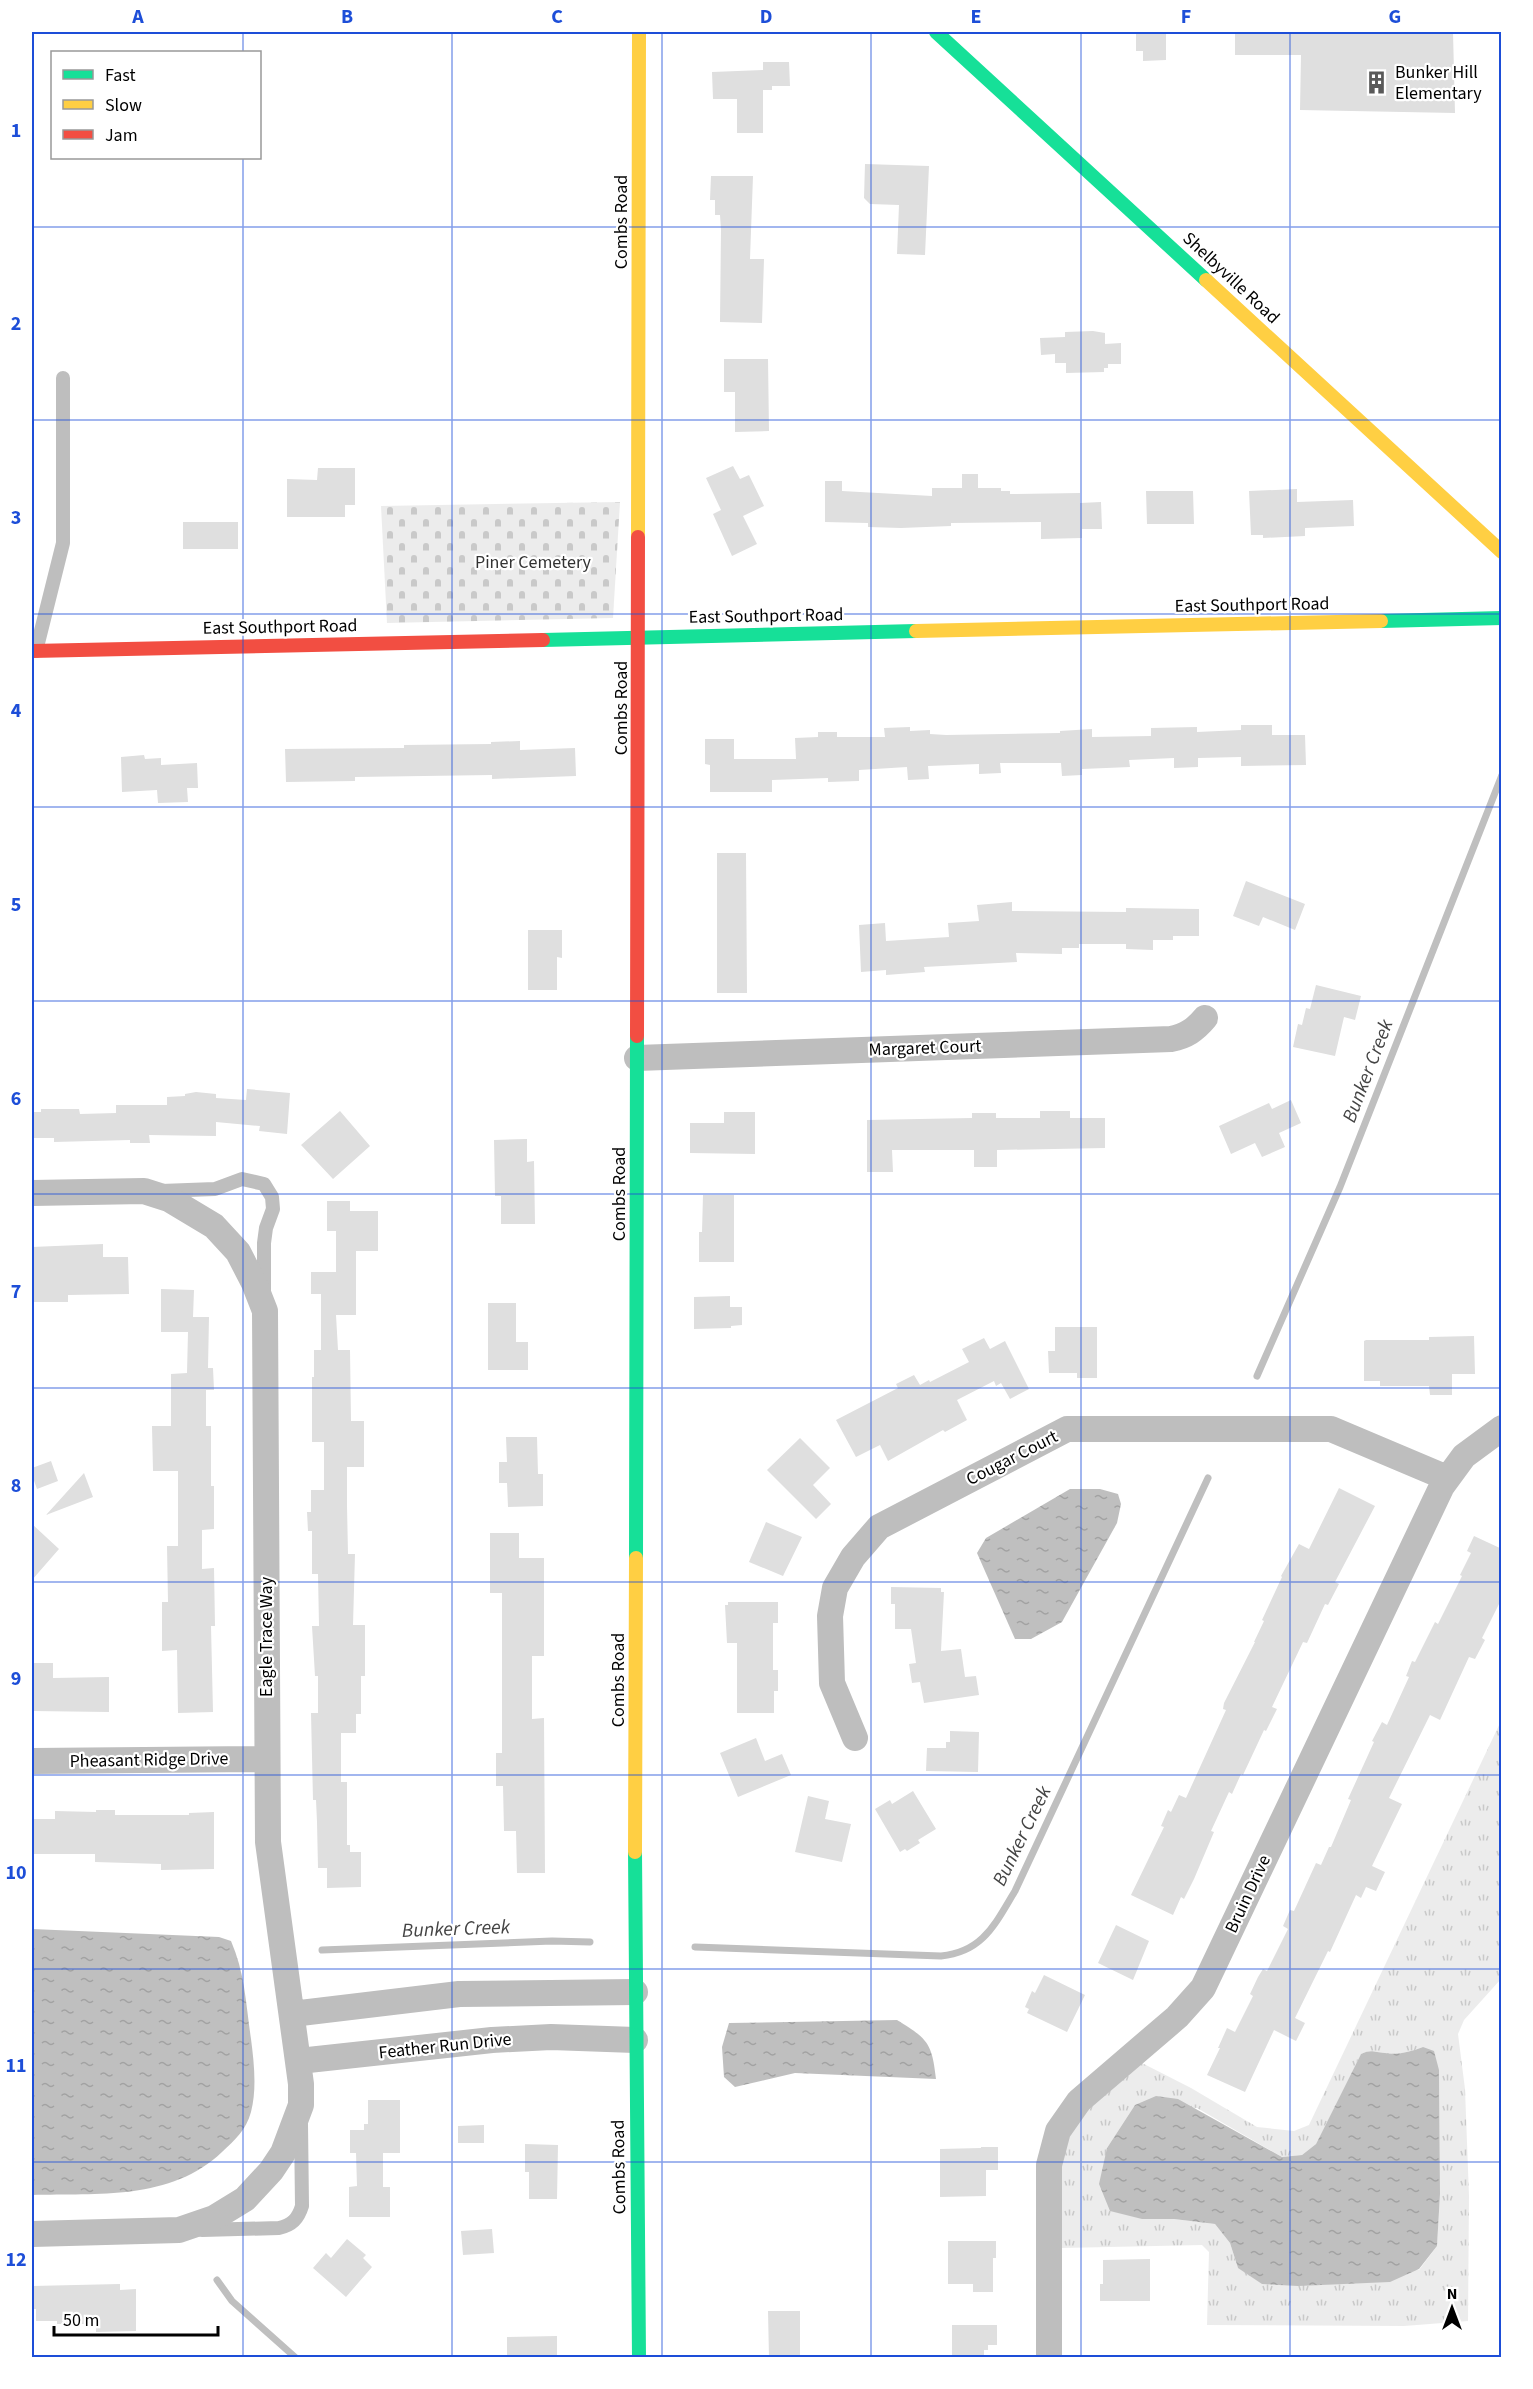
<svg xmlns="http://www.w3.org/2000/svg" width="1533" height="2389" font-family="'Source Sans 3',sans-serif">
<defs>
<pattern id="grass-tufts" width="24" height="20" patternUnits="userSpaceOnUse" patternTransform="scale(1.5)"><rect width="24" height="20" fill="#ececec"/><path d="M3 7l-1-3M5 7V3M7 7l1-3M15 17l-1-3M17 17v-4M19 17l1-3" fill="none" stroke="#c9c9c9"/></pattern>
<pattern id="cemetery-stones" width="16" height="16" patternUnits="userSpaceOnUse" patternTransform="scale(1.5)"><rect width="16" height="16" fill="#ececec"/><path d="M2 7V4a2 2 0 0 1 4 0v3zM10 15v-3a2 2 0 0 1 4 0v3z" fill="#c9c9c9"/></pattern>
<pattern id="water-ripples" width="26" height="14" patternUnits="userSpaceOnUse" patternTransform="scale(1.5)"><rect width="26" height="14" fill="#bfbfbf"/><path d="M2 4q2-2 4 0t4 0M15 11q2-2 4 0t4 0" fill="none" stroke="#a2a2a2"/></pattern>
</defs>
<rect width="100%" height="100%" fill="#fff"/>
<path fill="url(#grass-tufts)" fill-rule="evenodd" d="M1501 1721V1979L1464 2020 1458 2034 1465 2089 1469 2196 1468 2321 1404 2326 1207 2325 1209 2252 1202 2245 1062 2248C1062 2211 1054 2153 1077 2122 1094 2098 1118 2081 1140 2062L1191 2088 1257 2127 1294 2131 1309 2125ZM1423 2047 1439 2070 1440 2194 1437 2246 1419 2270 1238 2268 1230 2243 1215 2224 1174 2219H1142L1107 2148 1135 2105 1197 2108 1282 2157 1302 2155 1316 2144 1361 2054C1371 2049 1374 2052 1385 2053 1398 2055 1410 2052 1423 2047Z"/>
<path fill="url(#cemetery-stones)" d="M620 502 613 618 387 623 381 506Z"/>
<path fill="url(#water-ripples)" d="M1070 1489H1100L1118 1494 1121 1504 1117 1523 1062 1622 1031 1639H1015L977 1553 986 1538Z
M32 1929 219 1937 231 1941C245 1973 246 2005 251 2039 254 2062 257 2089 251 2112 246 2130 235 2140 222 2152 171 2201 97 2193 32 2195Z
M897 2020C928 2039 932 2043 936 2079L795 2073 735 2087 724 2077 722 2047 729 2023Z
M1423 2047 1434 2051 1439 2070 1440 2194 1437 2246 1419 2269 1390 2282 1298 2286 1262 2284 1238 2268 1230 2243 1215 2224 1174 2219H1142L1110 2211 1099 2184 1107 2148 1135 2105 1156 2096 1178 2099 1282 2157 1302 2155 1316 2144 1361 2054C1371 2049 1374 2052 1385 2053 1398 2055 1410 2052 1423 2047Z"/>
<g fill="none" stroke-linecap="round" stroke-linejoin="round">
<path stroke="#bfbfbf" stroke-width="7" d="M1257 1376 1340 1187 1502 775
M695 1947 941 1956C983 1952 995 1924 1015 1891L1208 1478
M322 1950 552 1941 590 1942
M217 2280 232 2301 296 2358"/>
</g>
<path fill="#dfdfdf" d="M1136 32H1166V60L1143 61V51H1136Z
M1235 32H1453L1455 113 1300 110 1301 55H1235Z
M763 62H789L790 86H772V90H763V133H737V99H713L712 72 763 70Z
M865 164 929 166 925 255 897 254 899 205 870 204 864 198Z
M711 176H753L750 259H764L762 323 720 322 721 230 720 215H715V200H710Z
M1093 331 1105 333V344L1121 343V364H1108V368H1104V372L1066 373V363H1055V354L1041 355 1040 338 1065 337V332Z
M724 359H768L769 431 735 432V392H724Z
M733 466 740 479 749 475 764 506 743 516 757 544 732 556 713 514 721 510 706 478Z
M318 468H355V505H345V517H287V479L317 480Z
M962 474H978V488H1001V491H1010V494L1080 493V503L1101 502 1102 529H1082V538L1041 539V522L951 523V526L901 528 868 527V523L825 522V481H842V491L932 496V488H962Z
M1297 489V502L1353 500 1354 526 1305 528V536L1263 538V535H1251L1249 491Z
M1146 491H1193L1194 524H1147Z
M183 522H238V549H183Z
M1241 725H1272V735H1305L1306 765 1241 766V757L1198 758V767L1174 768V758L1129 760 1130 767 1082 769V775L1062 776 1061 763H1000L1001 773 979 774V764L928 766 929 779 908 780 907 767 859 770V781L828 782V778L772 780V792H710V765L705 764V739H734V759H796L795 738 818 737V732H837V737H885L884 728 910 727V731L930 730V734L946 735 1060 733V731L1092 729V737L1151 736V728L1197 727V732L1241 730Z
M520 741V750L575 748 576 776 492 779V775L355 777V781L286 782 285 749 404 748V745L491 744V742Z
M144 755 145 759 161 758V765L197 763 198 788H187L188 802 158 803 157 790 122 792 121 757Z
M717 853H746L747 993H717Z
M1246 881 1305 904 1295 930 1263 917 1259 926 1233 916Z
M1012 902V911L1126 912V908L1199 909V936H1173V940H1153V950L1126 949V944H1079V948H1062V954L1016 953 1017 962 924 967 925 972 886 975V970L861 972 859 925 885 923 886 941 949 937 948 923 979 921 977 905Z
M528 930H562V958L557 957V990H528Z
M1316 985 1361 996 1355 1020 1344 1017 1335 1056 1293 1047 1298 1024 1302 1025 1306 1008 1310 1009Z
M247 1089 290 1093 287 1134 259 1131 260 1126 216 1122V1136L149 1135 150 1143H130V1140L54 1142V1138H32V1112H41V1109H79L80 1114 116 1113V1105H167V1097L185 1096V1094L196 1092 216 1094V1098L246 1100Z
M1291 1100 1301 1123 1279 1133 1285 1147 1262 1157 1255 1143 1231 1154 1219 1126 1269 1103 1272 1109Z
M340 1111 370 1146 333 1179 301 1145Z
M1040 1111H1070V1118H1105V1148L997 1150V1167H974V1150H892L893 1172H867V1120L972 1118V1113H996V1118H1040Z
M724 1112H755V1154L690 1153V1123H724Z
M527 1139V1162L534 1161 535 1224H501V1196H495L494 1140Z
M703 1195H734V1262H699V1232H702Z
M327 1201H350V1211H378V1251H356V1315H336L338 1350H350L351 1421H364V1467H347V1506L348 1554H355L353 1625H365V1676H361V1714H356V1733H341V1782H347V1845H350V1852H361V1887L327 1888V1868H318L317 1822 316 1800H313L311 1713H318V1676H315L312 1626H319L318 1574H312V1531H308L307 1512H311V1490H324V1442H312V1377H314V1350H321V1294H311V1272H336V1231H327Z
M103 1244V1257H128L129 1294 68 1295V1302H32V1247Z
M161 1289 194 1290 193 1317H209L208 1368H213L214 1390H206V1426H211V1486H214V1529L202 1530V1569L214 1568 215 1626H211L213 1712 178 1713 177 1650 162 1651V1602H168L167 1546H178V1471H153L152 1426H171V1374L187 1373 188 1332H161Z
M730 1296V1307H742V1325L731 1326V1328L694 1329V1297Z
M488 1303H516V1342H528V1370H488Z
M1055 1327H1097V1378H1077V1373H1049L1048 1351H1055Z
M1474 1336 1475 1374H1452V1395H1430L1429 1386H1380V1381H1364V1341L1366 1340H1429V1337Z
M984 1338 990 1349 1005 1341 1029 1389 1010 1399 1001 1383 996 1386 994 1381 957 1400 967 1420 945 1432 943 1430 888 1461 880 1445 856 1457 836 1420 898 1388 896 1384 914 1375 920 1385 929 1380 930 1382 969 1362 962 1349Z
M506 1437H537L538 1474H543V1506L508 1507 507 1483H499V1462H507Z
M800 1438 830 1468 813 1485 831 1504 816 1519 767 1470Z
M51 1461 58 1481 37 1489 32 1475V1468Z
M84 1473 93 1497 46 1515Z
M1339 1488 1375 1506 1335 1582 1339 1584 1328 1605 1325 1604 1307 1643 1303 1642 1272 1707 1277 1709 1266 1731 1264 1730 1243 1775 1241 1774 1232 1794 1229 1792 1211 1831 1214 1832 1194 1879 1184 1899 1181 1897 1173 1915 1131 1895 1164 1827 1161 1826 1168 1810 1171 1812 1179 1795 1186 1798 1226 1710 1223 1709 1224 1703 1255 1642H1254L1264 1621 1262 1620 1282 1577 1281 1576 1299 1544 1309 1549Z
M766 1522 802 1537 783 1576 749 1562Z
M32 1524 59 1549 32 1580Z
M490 1533H519V1558H544V1656H532V1719L544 1718 545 1873H517L516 1831H504L503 1786H496V1753H502V1593H490Z
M1474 1536 1502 1549V1598L1482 1638 1485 1640 1475 1659 1469 1657 1440 1720 1430 1715 1389 1798 1402 1804 1372 1866 1385 1872 1376 1891 1366 1887 1361 1898 1356 1895 1330 1952 1328 1951 1295 2018 1305 2023 1296 2041 1274 2030 1245 2092 1207 2075 1220 2048H1218L1227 2028 1235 2032 1253 1996 1250 1994 1258 1977 1263 1969 1267 1971 1288 1929 1283 1926 1290 1910 1294 1911 1316 1863 1321 1865 1329 1847H1331L1351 1800 1348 1799 1374 1742 1372 1741 1382 1722 1387 1725 1409 1677 1406 1676 1412 1661 1415 1662 1435 1622 1438 1624 1462 1576 1460 1575 1471 1553 1467 1551Z
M891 1587 941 1588V1592H944L941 1651 961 1649 965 1677 976 1676 979 1695 924 1703 920 1682 912 1683 909 1664 916 1663 911 1629H895V1604H891Z
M728 1602H778V1623H773V1670H778V1691H774V1713H737V1643H727L725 1605H728Z
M32 1663H53V1678L109 1677V1712L32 1711Z
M950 1731 979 1732 978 1772 926 1771 927 1748H946V1742H950Z
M756 1738 765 1761 782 1754 791 1775 738 1797 720 1753Z
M913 1791 936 1829 918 1840 920 1843 907 1851 905 1849 900 1852 875 1809 890 1800 892 1804Z
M808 1796 829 1801 825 1819 851 1824 842 1862 795 1852Z
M96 1810H115V1815H189V1813L214 1812V1869L161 1870V1864L95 1862V1854H34L32 1822H34V1819H55V1811L96 1812Z
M1116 1925 1149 1941 1133 1980 1098 1963Z
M1044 1975 1085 1995 1067 2032 1027 2013 1029 2009 1025 2007 1032 1991 1035 1993Z
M368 2100H400V2153H383V2187H390V2217H349V2187L357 2186 356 2153H350V2130H364V2124H368Z
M484 2125V2143H458V2126Z
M525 2144 558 2145 557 2199H529V2172H525Z
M981 2147H998V2170H986V2196L940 2197V2149L981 2148Z
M492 2229 494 2253 463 2255 461 2231Z
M347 2239 366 2255 363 2258 372 2267 346 2297 313 2268 326 2253 331 2258Z
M948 2241H996V2258H993V2292H973V2284H948Z
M1150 2259V2301H1100V2284H1103V2260Z
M120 2284V2290L136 2289V2331L96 2332V2324H57V2321H36V2309H32V2286Z
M768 2311H800V2358H769Z
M952 2325H997V2345H988V2350H984V2358H952Z
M557 2336V2358H507V2337Z"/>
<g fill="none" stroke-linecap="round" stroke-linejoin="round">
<path stroke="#bebebe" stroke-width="14" d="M36 651 63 543V378
M161 1191 215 1189 242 1179 264 1184 272 1197 273 1209 266 1228 264 1243V1293
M202 2230 279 2228C292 2225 298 2219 302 2206L301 2124"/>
<path stroke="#bebebe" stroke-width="26" d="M637 1058 1171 1039C1186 1036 1195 1030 1205 1018
M32 1193 144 1191 169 1199 214 1226 238 1252 254 1283 265 1311 268 1842 301 2084V2105L283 2153 271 2171 245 2199 214 2218 179 2230 32 2234
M855 1738 832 1683 830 1616 835 1588 853 1557 879 1527 1067 1429H1331L1447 1478
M32 1761 267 1759
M292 2014 459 1994 635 1992
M299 2061 492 2040 551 2037 635 2040
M1049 2358V2165L1058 2131 1079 2101 1177 2017 1203 1988 1442 1486 1464 1456 1502 1428"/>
<path stroke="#16e098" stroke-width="14" d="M936 32 1206 280
M1381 621 1502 618
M543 640 916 631
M636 1558 637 1036
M635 1852 639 2358"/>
<path stroke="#ffcf43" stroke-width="14" d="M1206 280 1502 552
M638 537 639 32
M916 631 1381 621
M635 1852 636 1558"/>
<path stroke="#f24e42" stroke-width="14" d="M32 651 543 640
M637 1036 638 537"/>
</g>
<path fill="none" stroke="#1d4ed8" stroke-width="1.5" stroke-opacity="0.55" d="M243 32V52M452 32V2358M662 32V2358M871 32V2358M1081 32V2358M1290 32V2358M243 158V2358M32 227H1502M32 420H1502M32 614H1502M32 807H1502M32 1001H1502M32 1194H1502M32 1388H1502M32 1582H1502M32 1775H1502M32 1969H1502M32 2162H1502"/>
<defs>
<symbol id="building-bare" viewBox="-9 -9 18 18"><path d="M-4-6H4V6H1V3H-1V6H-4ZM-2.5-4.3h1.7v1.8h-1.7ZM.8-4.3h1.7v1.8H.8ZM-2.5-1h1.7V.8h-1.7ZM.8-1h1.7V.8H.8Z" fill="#595959" stroke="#fff" stroke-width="2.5" paint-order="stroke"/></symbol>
</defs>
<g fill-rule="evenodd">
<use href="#building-bare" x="1360" y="66" width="33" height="33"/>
</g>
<g text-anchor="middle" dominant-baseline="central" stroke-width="4.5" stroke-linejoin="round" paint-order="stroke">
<g font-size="18" fill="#000" stroke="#fff" text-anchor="start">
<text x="1395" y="72">Bunker Hill<tspan x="1395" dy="21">Elementary</tspan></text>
</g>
<g font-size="18" fill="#000" stroke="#fff">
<text transform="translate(621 222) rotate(-90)">Combs Road</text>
<text transform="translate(1231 278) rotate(43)">Shelbyville Road</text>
<text transform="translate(1252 605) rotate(-1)">East Southport Road</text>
<text transform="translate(766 616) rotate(-1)">East Southport Road</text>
<text transform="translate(280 627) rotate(-1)">East Southport Road</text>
<text transform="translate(621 708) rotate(-90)">Combs Road</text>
<text transform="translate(925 1048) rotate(-2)">Margaret Court</text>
<text transform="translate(619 1194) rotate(-90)">Combs Road</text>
<text transform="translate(1012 1458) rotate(-27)">Cougar Court</text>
<text transform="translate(266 1637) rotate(-90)">Eagle Trace Way</text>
<text transform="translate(618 1680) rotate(-90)">Combs Road</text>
<text transform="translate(149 1760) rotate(-1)">Pheasant Ridge Drive</text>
<text transform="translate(1248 1894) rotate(-65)">Bruin Drive</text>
<text transform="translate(445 2046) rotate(-6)">Feather Run Drive</text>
<text transform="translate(619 2167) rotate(-91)">Combs Road</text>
</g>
<g font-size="18" fill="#333" stroke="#fff">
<text x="533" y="562">Piner Cemetery</text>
</g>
<g font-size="20" font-style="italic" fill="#444" stroke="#fff">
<text transform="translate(1368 1071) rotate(-69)">Bunker Creek</text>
<text transform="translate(1022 1836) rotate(-64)">Bunker Creek</text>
<text transform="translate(456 1929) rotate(-2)">Bunker Creek</text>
</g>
</g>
<rect width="1533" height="2389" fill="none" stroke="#ffffff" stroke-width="66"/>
<rect x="51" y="51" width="210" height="108" fill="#ffffff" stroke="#999999" stroke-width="1.5"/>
<rect x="63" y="70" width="30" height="9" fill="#16e098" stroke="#999999" stroke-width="1.5"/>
<text x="105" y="81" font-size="18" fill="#000000">Fast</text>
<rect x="63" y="100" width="30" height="9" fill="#ffcf43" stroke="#999999" stroke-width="1.5"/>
<text x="105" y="111" font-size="18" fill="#000000">Slow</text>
<rect x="63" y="130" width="30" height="9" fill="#f24e42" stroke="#999999" stroke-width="1.5"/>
<text x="105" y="141" font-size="18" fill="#000000">Jam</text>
<g transform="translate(1452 2308)" stroke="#ffffff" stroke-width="4.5" paint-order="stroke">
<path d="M0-4.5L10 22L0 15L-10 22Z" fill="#000000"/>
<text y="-9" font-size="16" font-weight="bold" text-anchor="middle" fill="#000000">N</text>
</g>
<path d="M54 2326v9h164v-9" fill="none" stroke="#000000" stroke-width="3"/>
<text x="63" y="2326" font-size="18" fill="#000000" stroke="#ffffff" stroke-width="4.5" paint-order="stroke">50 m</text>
<rect x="33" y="33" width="1467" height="2323" fill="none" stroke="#1d4ed8" stroke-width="2"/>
<g font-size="20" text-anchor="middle" font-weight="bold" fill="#1d4ed8">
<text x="138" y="23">A</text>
<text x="347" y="23">B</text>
<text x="557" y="23">C</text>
<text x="766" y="23">D</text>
<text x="976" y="23">E</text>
<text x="1186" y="23">F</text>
<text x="1395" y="23">G</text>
<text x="16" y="137">1</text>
<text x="16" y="330">2</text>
<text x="16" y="524">3</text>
<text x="16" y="717">4</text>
<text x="16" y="911">5</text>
<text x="16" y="1105">6</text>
<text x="16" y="1298">7</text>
<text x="16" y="1492">8</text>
<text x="16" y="1685">9</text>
<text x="16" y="1879">10</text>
<text x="16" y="2072">11</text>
<text x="16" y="2266">12</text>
</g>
</svg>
